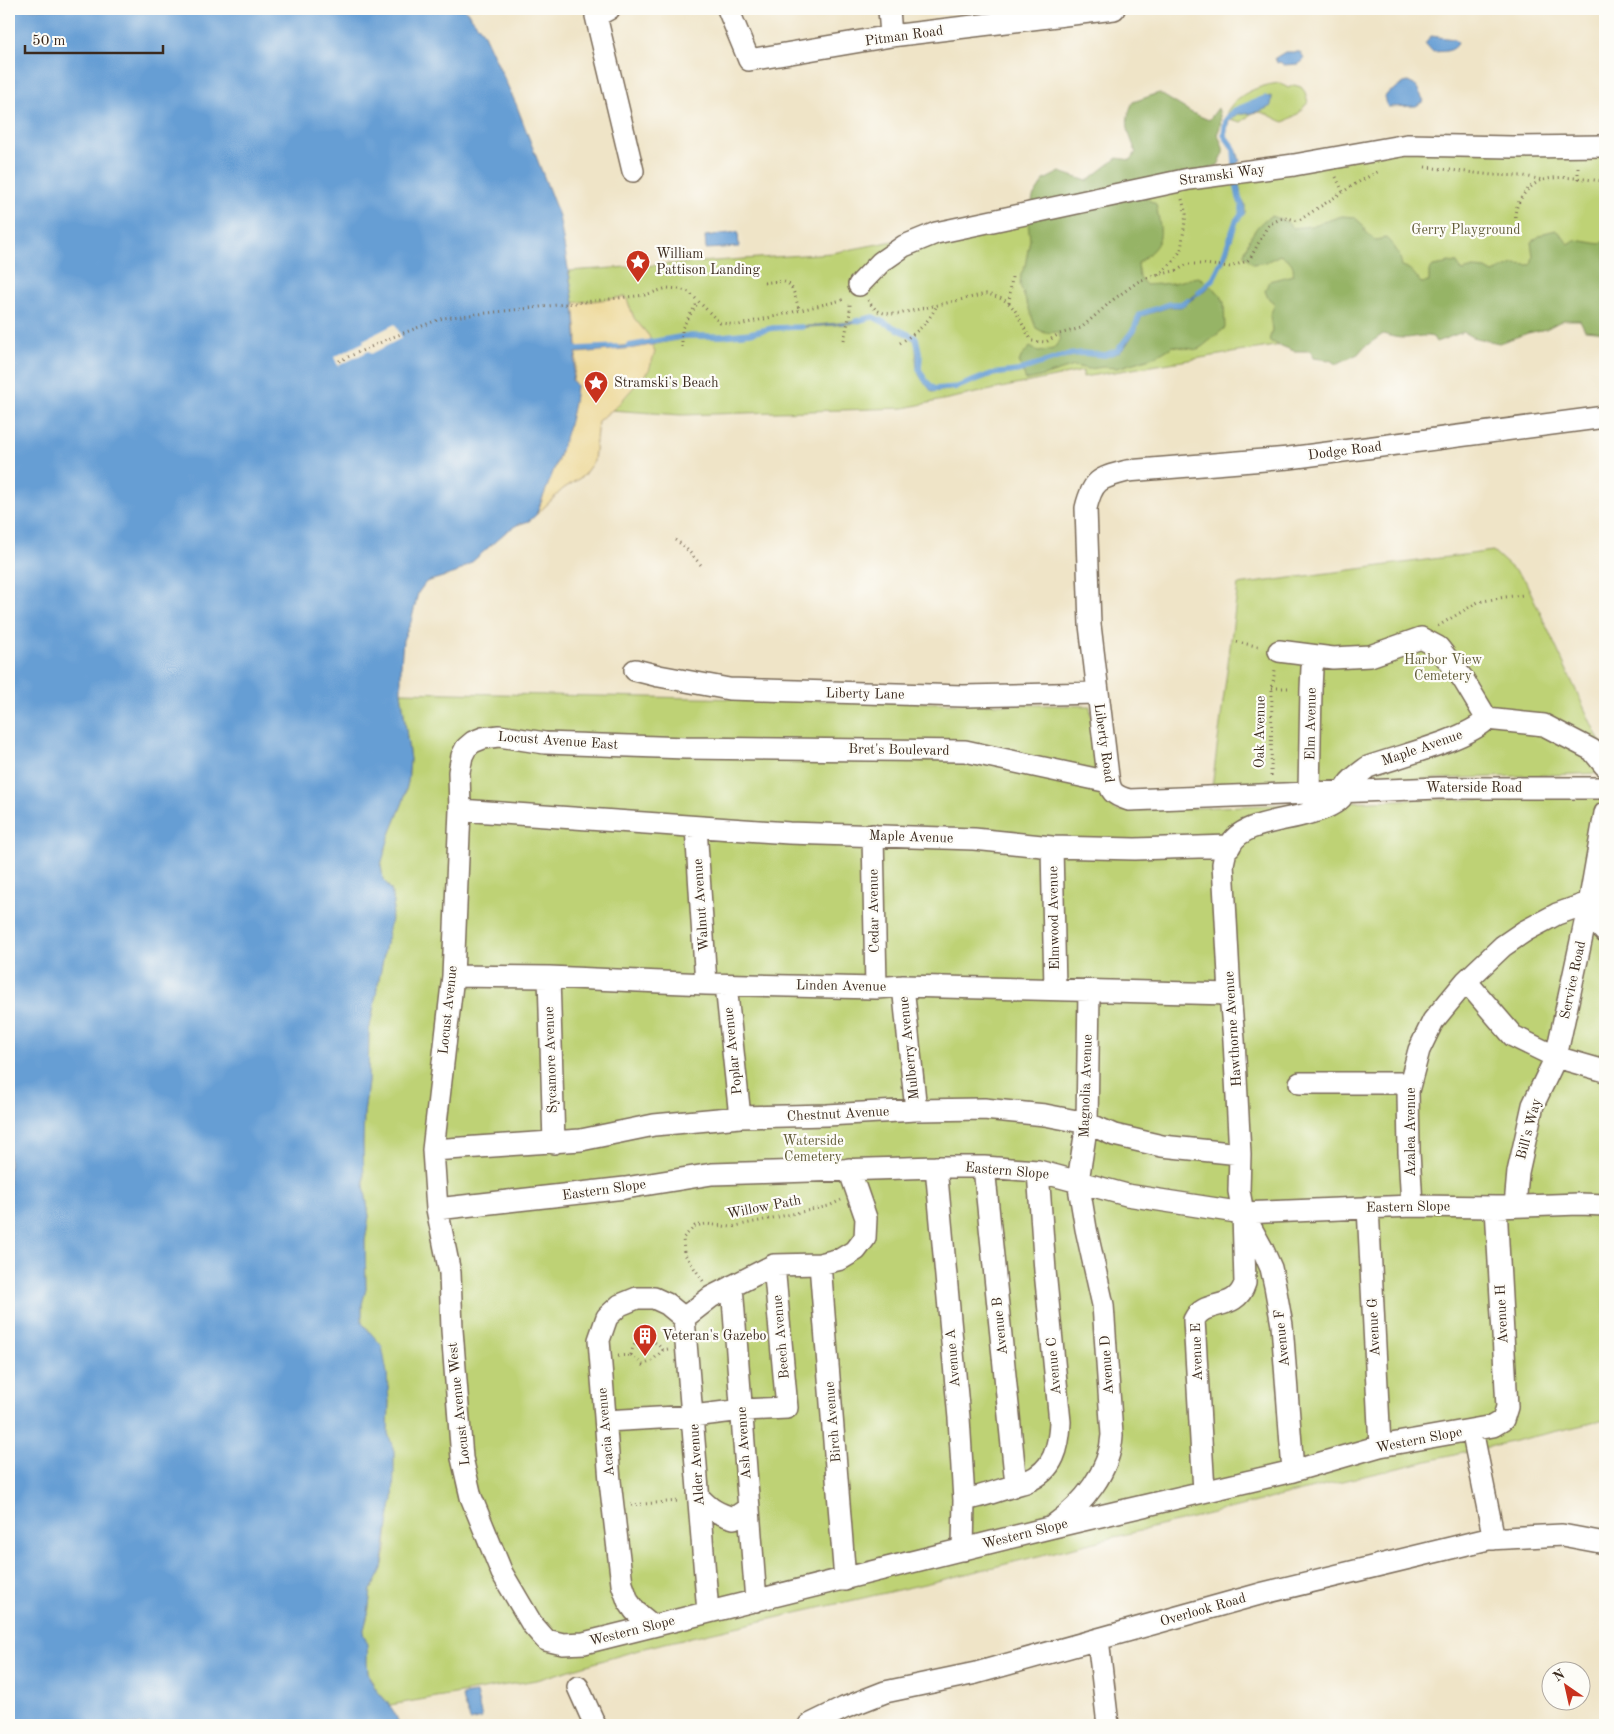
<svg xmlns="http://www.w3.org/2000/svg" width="1614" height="1734" font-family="'Old Standard TT',serif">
<rect width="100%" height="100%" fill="#fdfcf7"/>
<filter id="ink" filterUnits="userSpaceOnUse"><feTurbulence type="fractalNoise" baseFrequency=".02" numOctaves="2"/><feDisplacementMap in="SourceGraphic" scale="10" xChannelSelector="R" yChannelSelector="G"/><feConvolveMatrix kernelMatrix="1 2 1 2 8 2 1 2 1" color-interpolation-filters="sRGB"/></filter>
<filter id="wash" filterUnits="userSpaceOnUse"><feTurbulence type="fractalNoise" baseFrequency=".0096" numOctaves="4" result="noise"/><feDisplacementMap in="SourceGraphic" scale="20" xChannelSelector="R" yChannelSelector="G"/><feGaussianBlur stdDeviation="1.12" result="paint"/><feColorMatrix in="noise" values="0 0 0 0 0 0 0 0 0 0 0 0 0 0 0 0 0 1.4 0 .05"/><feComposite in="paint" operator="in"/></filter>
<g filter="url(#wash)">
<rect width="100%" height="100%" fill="#efe4c7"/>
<path fill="#bed275" stroke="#7c7e4a" d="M1280 83 1288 88 1294 85 1301 87 1305 92 1308 102 1298 114 1284 122C1274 119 1262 108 1251 114 1248 116 1245 120 1241 122L1230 119 1227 112C1237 93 1261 85 1280 83Z
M1605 142V314L1405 325 1083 377V371L904 408 681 415 611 410 649 370V336L634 318 626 297 574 303 569 271 832 253 1182 185 1379 150Z
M1493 551 1525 580 1605 753V773L1212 787 1238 585Z
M401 692 1090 706 1096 761 1095 785 1115 811 1422 799 1512 800 1552 794 1605 798V1420L1342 1481 933 1582 652 1646 536 1680 390 1705 376 1690 368 1672 363 1633 368 1614 371 1590 382 1569 386 1550 388 1524 393 1499 394 1451 388 1433 389 1402 387 1373 369 1331 362 1323V1304L366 1289 365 1241 369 1216 364 1185 363 1143 364 1114 368 1082 369 1031 394 903 391 890 383 879 381 865 389 837 403 802 408 782 410 760Z"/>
<path fill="#96b466" stroke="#686f42" d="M1159 93 1192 113 1209 120 1218 108C1221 118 1222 125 1217 134 1224 147 1226 151 1218 165L1145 198 1156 204C1162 237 1166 241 1138 263L1139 277 1146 285 1173 283 1197 277 1204 280 1221 295 1224 303 1225 328 1198 350 1173 346 1157 356 1117 368 1103 367 1089 369 1074 366 1040 377 1026 380 1019 363 1021 357 1030 347 1039 352 1053 349 1061 339 1057 332 1045 333 1036 328 1020 285 1021 274 1025 266 1030 239 1028 222 1033 197 1044 180 1060 172 1087 181 1117 158 1131 160 1136 152C1128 131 1123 123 1133 102Z
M1271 216 1287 222 1293 228 1311 226 1342 216 1354 217 1362 224 1365 231 1375 240 1386 238C1395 246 1400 254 1402 266 1411 268 1416 276 1421 283L1429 282V271L1433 266 1445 264 1448 262 1457 263 1462 271 1474 268 1486 269 1493 273 1513 264 1531 265 1533 256 1531 242 1544 233 1556 230 1560 233 1568 244 1576 240 1600 244 1605 240V332L1585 330 1580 320H1563L1546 329 1528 333 1499 343 1472 337 1463 332 1436 342 1433 337C1422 334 1414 338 1404 338 1396 338 1390 336 1383 334L1363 348 1358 354 1336 364 1330 360 1313 358 1311 351H1294L1269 341 1272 330 1270 315 1275 304 1268 298 1265 291 1269 281 1293 275C1295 264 1290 260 1280 255L1266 262 1253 264 1244 255C1247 241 1257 222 1271 216Z"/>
<path fill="#eeda9e" stroke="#94825e" d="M626 297 634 318 649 336 655 352 649 370 616 407 598 421 594 461 583 476 563 489 536 515 561 451 576 363 577 336 574 303Z"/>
<path fill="#669ed4" stroke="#506479" d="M9 9H465L483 32 516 104 559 216 574 303 577 349 635 345 685 336H722L750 333 773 328 796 327 859 321 873 317 916 338 920 356 919 369 925 380 935 389 957 387 991 374 1017 371 1066 355 1082 353 1106 355 1118 350 1134 329 1140 314 1170 304H1181L1204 289 1213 279 1223 258 1236 221 1242 213V206L1239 199 1236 183 1239 182 1241 198 1245 205V213L1238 221 1226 258 1215 279 1206 290 1181 307H1169L1142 316 1136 330 1125 347 1120 352 1105 357 1082 355 1056 359 1018 373 992 376 957 389 932 392C927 385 918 377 917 368 915 358 918 350 914 340L873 318 859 323 773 330 750 335 722 338H687L635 348 576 353 572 380 576 385C573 429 552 473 536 515L529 521 517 525 507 531 472 562 456 573 426 582 418 593 411 622 403 640 401 665V692L410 760 408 782 403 802 389 837 381 865 383 879 391 890 394 903 369 1031 368 1082 364 1114 363 1143 364 1185 369 1216 365 1241 366 1289 362 1304V1323L382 1346 387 1373 389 1402 388 1433 394 1451V1472L393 1499 388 1524 382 1569 371 1590 368 1614 363 1633C371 1648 365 1657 368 1672 372 1693 395 1703 399 1725H9Z
M1431 36 1454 39 1458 43C1454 53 1441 51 1432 52L1425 44Z
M1285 52H1300L1303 56 1304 60 1299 64 1284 65 1280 62 1277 63 1275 58Z
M1408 82 1416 86 1424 101 1416 106 1388 107C1385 103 1383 98 1387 94L1404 83Z
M1270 96 1272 97 1271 106C1263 111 1248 115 1238 114L1229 120 1226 135 1236 148 1240 161 1235 164 1234 149 1224 135 1226 121 1235 110Z
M738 232 739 247 706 249 705 236Z
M476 1693 482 1718 470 1721C468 1712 462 1704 462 1695Z"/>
<path fill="#efe4c7" d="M395 324 402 338 371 354 369 351 338 366 334 357 364 342 363 340Z"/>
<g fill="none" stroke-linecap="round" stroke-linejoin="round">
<path stroke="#669ed4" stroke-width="5.5" d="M1235 164 1234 149 1224 135 1226 120 1230 115 1235 110 1265 98
M1199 292 1213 279 1223 258 1236 221 1242 213V206L1239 198 1236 183
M856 321 873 317 916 338 920 356 919 369 925 380 934 389 957 387 991 374 1017 371 1066 355 1082 353 1105 355 1118 350 1134 329 1140 314 1170 304H1181L1187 300
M628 346 685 336H722L750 333 773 328 802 327
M576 349 616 347"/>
</g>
</g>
<g filter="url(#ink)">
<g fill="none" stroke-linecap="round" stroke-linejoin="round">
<defs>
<path id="minor" d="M609 9 596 16 633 171
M728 9 749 60 891 36 1114 9
M889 9 891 36
M859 285 881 262 904 246 936 233 1189 179 1294 165 1407 145 1512 147 1605 146
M1605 417 1289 458 1127 471C1100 478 1093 479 1086 508L1090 625 1108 776C1110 792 1113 795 1129 800L1439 788H1605
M1279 651 1333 658 1370 656 1421 638 1438 647 1463 679 1487 719
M635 670 659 676 729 689 963 696 1097 693
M1487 719 1544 725 1592 750 1605 766
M1109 782 965 751 686 748 545 743 499 736 483 738 473 742 466 748 462 756 459 772 460 810 453 976 433 1150 437 1209 450 1273 452 1330 462 1458 471 1497 502 1573 532 1624 546 1640 563 1644 584 1643 1049 1528 1293 1471 1380 1446 1493 1426 1503 1420 1507 1407 1496 1207
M1309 792 1311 689 1312 668 1315 657
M460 810 789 833 974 839 1052 847 1135 849 1230 846C1239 823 1284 821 1306 814 1317 811 1332 807 1341 798 1342 796 1343 793 1344 791 1348 781 1360 773 1368 767 1396 757 1469 739 1487 719
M696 827 706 984
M873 835 876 988
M1052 847 1055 989
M1589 904 1596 922 1605 932
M453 976 549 977 706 984 876 988 903 986 1230 994
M549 977 554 1143
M1466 981 1513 1036 1556 1057 1605 1071
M726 985 740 1117
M903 986 916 1110
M1300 1083H1410
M433 1150 581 1140 654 1125 740 1117 827 1115 916 1110 984 1109 1045 1115 1087 1123 1114 1135 1162 1146 1240 1154
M936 1167 959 1418 964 1500 963 1550
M984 1167 1016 1485
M1412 1206 1409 1152 1408 1091 1419 1050 1433 1021 1466 981 1503 946 1525 931 1557 914 1605 897
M1515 1206 1518 1172 1533 1105 1556 1057 1589 904 1605 813
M1368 1207 1380 1446
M437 1209 625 1188 712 1174 936 1167H984L1038 1171 1127 1195 1243 1213 1412 1206 1496 1207 1579 1204 1605 1205
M1244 1215 1263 1250 1271 1268 1275 1286 1282 1325 1293 1471
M820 1264 845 1580
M732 1286 756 1601
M684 1318 708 1612
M684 1318 711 1297 774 1265 820 1264 841 1259 856 1250 865 1238 866 1218 849 1169
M606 1421 693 1416 742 1410 787 1408 774 1265
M1472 1430 1494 1539
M1204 1491 1194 1320C1204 1298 1236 1313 1245 1283L1243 1213 1239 1191 1240 1154 1234 1040 1230 994 1223 864 1226 850 1230 846
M699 1497C710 1509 718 1514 734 1518L749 1508
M964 1500C981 1497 997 1491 1013 1486 1018 1484 1024 1483 1028 1481 1054 1470 1059 1447 1060 1422L1045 1271 1038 1171
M1054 1525C1083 1504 1110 1472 1112 1435L1103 1305 1086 1229 1078 1181 1087 1123 1089 991
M652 1625 635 1611 628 1601 622 1584 610 1481 599 1340 607 1317 620 1305 637 1298H654L667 1304 684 1318
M1098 1639 1108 1725
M578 1687 595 1725
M809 1725 844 1708 885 1692 976 1673 1260 1594 1488 1539 1562 1535 1605 1543"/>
</defs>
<use href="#minor" stroke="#7a6b59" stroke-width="24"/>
<path stroke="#7a6b59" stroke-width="3" stroke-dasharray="1 4" stroke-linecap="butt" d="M1425 167 1492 175 1524 176 1543 180
M1336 177 1343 192
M1578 179V164
M1515 217C1515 201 1530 182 1547 179 1566 175 1587 180 1605 181
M1158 275 1173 262 1181 250 1186 214 1182 199
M764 283C793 278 791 284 799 309
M868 300C876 313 883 314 898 314L986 294C1019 300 1016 318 1032 341L1046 342 1059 334 1081 328 1114 299 1139 281 1147 278 1178 270 1187 264H1204L1230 267 1247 261 1251 257 1266 229 1270 224 1280 219 1288 218 1298 221 1355 184 1379 171
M1009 303 1012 277
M844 340 850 313V301
M900 343C918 331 927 325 937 305
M682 347V328L698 302
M339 361 393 337 443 318 645 295 667 288 679 289 689 292 720 323 739 325 846 299
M675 540 683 545 701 565
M1438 626 1478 602 1505 597 1523 595
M1237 642 1261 647
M1272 688H1292
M1271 776 1272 688 1275 670
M703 1281 684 1253 683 1238 695 1226 706 1224 731 1227 829 1206 841 1200
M631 1355 643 1365 652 1361 663 1350 668 1349
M631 1355C635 1332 650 1335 663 1350
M618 1356 631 1355
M631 1505 679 1501"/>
<use href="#minor" stroke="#fff" stroke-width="21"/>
</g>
</g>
<defs>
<symbol id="sight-pin" viewBox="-11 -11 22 30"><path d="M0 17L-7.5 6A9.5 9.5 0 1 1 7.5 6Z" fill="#c8321e" stroke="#fdfcf7"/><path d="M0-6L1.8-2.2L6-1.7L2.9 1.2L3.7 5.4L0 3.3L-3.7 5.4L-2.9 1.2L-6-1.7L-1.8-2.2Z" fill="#fff"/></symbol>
<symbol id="building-pin" viewBox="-11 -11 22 30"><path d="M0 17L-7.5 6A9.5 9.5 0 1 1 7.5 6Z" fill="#c8321e" stroke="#fdfcf7"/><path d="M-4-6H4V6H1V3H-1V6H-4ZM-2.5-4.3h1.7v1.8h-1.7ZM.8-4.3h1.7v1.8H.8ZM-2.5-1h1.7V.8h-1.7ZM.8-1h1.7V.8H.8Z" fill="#fff"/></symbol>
</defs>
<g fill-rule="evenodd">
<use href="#sight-pin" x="624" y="248" width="28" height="38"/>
<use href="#sight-pin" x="582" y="369" width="28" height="38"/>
<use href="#building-pin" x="631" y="1322" width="28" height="38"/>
</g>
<g text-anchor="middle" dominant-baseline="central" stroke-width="4.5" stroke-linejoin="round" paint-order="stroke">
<g font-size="14" fill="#3b2a1e" stroke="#fdfcf7">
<text transform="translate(904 36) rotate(-8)">Pitman Road</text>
<text transform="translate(1222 175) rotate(-8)">Stramski Way</text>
<text transform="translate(1345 451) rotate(-7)">Dodge Road</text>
<text transform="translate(865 694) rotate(1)">Liberty Lane</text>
<text transform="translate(1311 724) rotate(-89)">Elm Avenue</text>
<text transform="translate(1260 732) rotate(-89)">Oak Avenue</text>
<text transform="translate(558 741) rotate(4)">Locust Avenue East</text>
<text transform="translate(1104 743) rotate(82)">Liberty Road</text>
<text transform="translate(1422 748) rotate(-19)">Maple Avenue</text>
<text transform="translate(899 750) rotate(1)">Bret's Boulevard</text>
<text x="1474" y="788">Waterside Road</text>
<text transform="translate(911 837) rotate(2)">Maple Avenue</text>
<text transform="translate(701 905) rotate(-94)">Walnut Avenue</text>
<text transform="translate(874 911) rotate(-91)">Cedar Avenue</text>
<text transform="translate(1054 918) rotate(-91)">Elmwood Avenue</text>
<text transform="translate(1573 980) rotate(-78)">Service Road</text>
<text transform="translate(841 986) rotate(1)">Linden Avenue</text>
<text transform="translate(448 1010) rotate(-84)">Locust Avenue</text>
<text transform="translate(1233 1029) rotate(-94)">Hawthorne Avenue</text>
<text transform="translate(909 1048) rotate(-96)">Mulberry Avenue</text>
<text transform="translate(733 1051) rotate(-96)">Poplar Avenue</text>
<text transform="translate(551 1060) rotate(-92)">Sycamore Avenue</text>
<text transform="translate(1086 1086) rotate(-88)">Magnolia Avenue</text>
<text transform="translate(838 1114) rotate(-3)">Chestnut Avenue</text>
<text transform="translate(1529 1129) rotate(-75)">Bill's Way</text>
<text transform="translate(1411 1132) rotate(-90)">Azalea Avenue</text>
<text transform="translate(1007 1171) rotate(5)">Eastern Slope</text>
<text transform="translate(604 1190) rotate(-8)">Eastern Slope</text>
<text transform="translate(764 1207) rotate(-11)">Willow Path</text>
<text transform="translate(1408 1207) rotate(-1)">Eastern Slope</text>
<text transform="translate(1502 1314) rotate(-93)">Avenue H</text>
<text transform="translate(1000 1326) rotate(-96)">Avenue B</text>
<text transform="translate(1374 1327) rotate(-93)">Avenue G</text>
<text transform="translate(781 1337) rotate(-95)">Beech Avenue</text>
<text transform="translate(1282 1338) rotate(-96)">Avenue F</text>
<text transform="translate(1197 1352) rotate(-92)">Avenue E</text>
<text transform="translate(953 1358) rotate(-95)">Avenue A</text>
<text transform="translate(1107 1365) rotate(-94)">Avenue D</text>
<text transform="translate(1054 1366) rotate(-95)">Avenue C</text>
<text transform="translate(459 1404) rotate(-96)">Locust Avenue West</text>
<text transform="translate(833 1422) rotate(-95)">Birch Avenue</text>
<text transform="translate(606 1432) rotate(-95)">Acacia Avenue</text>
<text transform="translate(1419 1440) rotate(-11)">Western Slope</text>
<text transform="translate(744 1443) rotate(-94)">Ash Avenue</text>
<text transform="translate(697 1465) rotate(-94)">Alder Avenue</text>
<text transform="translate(1025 1534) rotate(-14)">Western Slope</text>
<text transform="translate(1203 1610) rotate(-16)">Overlook Road</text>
<text transform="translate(632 1631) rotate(-14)">Western Slope</text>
</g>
<g font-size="14" fill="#625c38" stroke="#fdfcf7">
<text x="1466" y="230">Gerry Playground</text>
<text x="1443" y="660">Harbor View<tspan x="1443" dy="16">Cemetery</tspan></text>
<text x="813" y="1141">Waterside<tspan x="813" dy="16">Cemetery</tspan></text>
</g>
<g font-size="14" fill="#3b2a1e" stroke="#fdfcf7" text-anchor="start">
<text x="656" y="254">William<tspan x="656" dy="16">Pattison Landing</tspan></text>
<text x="614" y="383">Stramski's Beach</text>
<text x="662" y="1336">Veteran's Gazebo</text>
</g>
</g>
<rect width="1614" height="1734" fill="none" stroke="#fdfcf7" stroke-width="30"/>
<g transform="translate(1566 1686) rotate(326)"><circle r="24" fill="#fdfcf7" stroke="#afa8a0"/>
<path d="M0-4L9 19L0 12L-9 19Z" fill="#c8321e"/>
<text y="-8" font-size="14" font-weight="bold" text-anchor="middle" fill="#3b2a1e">N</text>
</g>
<path d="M25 45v8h138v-8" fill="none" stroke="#3b2a1e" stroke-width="2.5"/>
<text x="32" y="45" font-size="15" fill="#3b2a1e" stroke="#fdfcf7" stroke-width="4" paint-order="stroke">50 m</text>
</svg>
